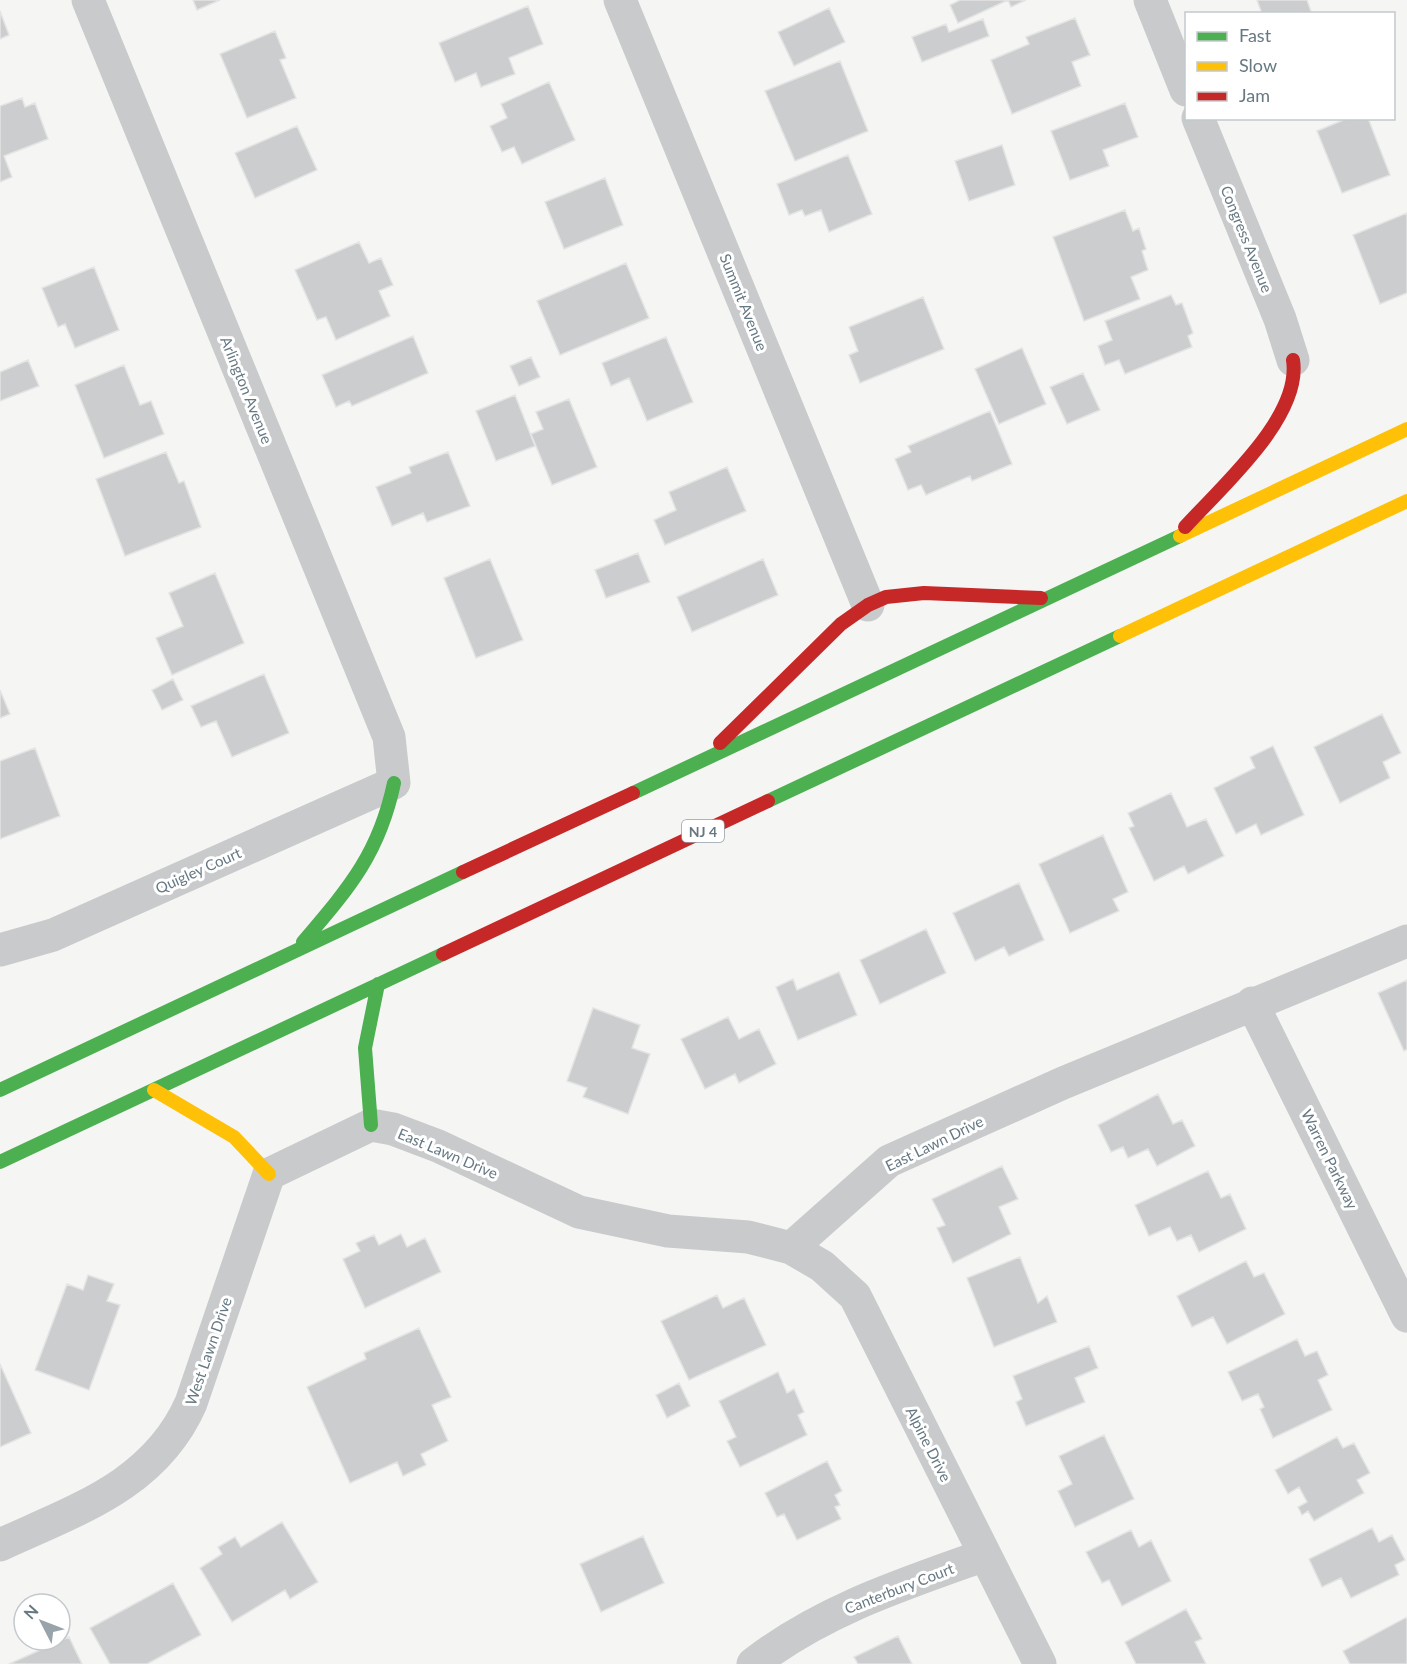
<svg xmlns="http://www.w3.org/2000/svg" width="1407" height="1664" font-family="Lato,sans-serif">
<rect width="100%" height="100%" fill="#f5f5f4"/>
<path fill="#cccdce" stroke="#e4e4e4" stroke-width="1.5" d="M193 0H220L197 10Z
M1008 0 958 23 950 5 960 0H1026L1011 7Z
M1257 0H1307L1312 14H1262Z
M528 6 543 44 509 58 515 74 481 87 476 73 455 82 439 43Z
M829 8 845 42 794 66 778 32Z
M0 11 9 35 0 39Z
M1075 18 1090 55 1072 62 1081 86 1012 114 991 60 1029 44 1026 37Z
M983 19 989 36 922 62 912 37 946 24 949 32Z
M275 31 286 58 280 60 296 98 247 118 220 54Z
M840 61 868 131 795 161 765 91Z
M549 82 575 140 522 164 514 147 502 152 490 126 507 118 501 104Z
M22 98 25 107 35 103 48 139 4 156 12 177 0 182V106Z
M1125 103 1138 137 1103 150 1109 166 1070 180 1051 131Z
M1348 118H1368L1390 175 1342 193 1317 131Z
M297 126 317 170 255 198 235 153Z
M1002 145 1015 185 969 201 955 161Z
M848 155 872 214 829 232 821 210 805 216 802 210 789 215 777 184Z
M605 178 623 225 564 249 545 202Z
M1125 210 1133 231 1139 228 1146 249 1142 251 1148 270 1131 277 1140 299 1084 321 1053 237Z
M1407 213V293L1380 304 1353 235Z
M359 242 369 263 381 258 393 285 379 291 390 316 336 340 326 317 317 320 295 270Z
M626 263 649 318 560 355 537 301Z
M94 267 119 330 75 348 65 324 58 327 42 288Z
M1171 295 1176 305 1182 303 1193 333 1188 336 1192 347 1125 374 1119 360 1105 365 1098 346 1112 340 1105 321Z
M923 297 944 349 860 383 849 355 858 351 849 327Z
M413 336 428 373 352 406 349 401 336 407 322 375Z
M666 337 693 402 647 421 629 378 611 386 602 363Z
M1022 348 1046 404 999 424 975 369Z
M531 357 540 377 519 386 510 366Z
M28 360 39 386 0 401V372Z
M124 365 140 405 151 401 164 434 104 458 75 385Z
M1083 373 1100 410 1067 424 1050 387Z
M515 395 535 446 496 461 476 411Z
M569 399 597 467 552 485 531 434 543 429 536 412Z
M990 411 1012 464 972 481 970 476 926 495 921 485 908 490 895 459 911 452 908 446Z
M166 452 179 483 184 481 201 527 125 556 96 479Z
M448 452 470 506 427 522 423 513 392 526 376 487 411 473 409 467Z
M727 467 746 511 665 545 654 520 676 510 669 492Z
M638 553 650 582 606 598 595 570Z
M490 559 523 640 476 658 444 578Z
M763 559 778 595 692 632 677 597Z
M215 573 244 643 172 675 156 638 183 626 169 593Z
M264 674 289 733 232 757 216 721 201 727 191 706Z
M173 679 183 700 162 710 152 690Z
M0 690 10 714 0 718Z
M1382 714 1401 753 1383 762 1390 778 1340 803 1314 747Z
M1273 746 1304 815 1261 835 1256 824 1236 834 1214 788 1255 768 1250 757Z
M35 748 60 816 0 839V761Z
M1171 793 1187 827 1206 819 1224 856 1188 874 1184 866 1154 881 1129 828 1134 826 1128 813Z
M1103 835 1128 892 1113 899 1119 911 1070 933 1039 864Z
M1019 883 1044 940 1009 956 1004 947 975 961 953 913Z
M926 929 946 973 880 1004 860 960Z
M839 972 857 1015 798 1040 776 987 793 979 797 990Z
M1407 980V1049L1404 1051 1378 993Z
M593 1008 640 1025 632 1048 650 1054 628 1114 583 1097 587 1088 567 1081Z
M728 1017 739 1039 759 1029 776 1064 739 1083 735 1074 705 1089 681 1039Z
M1158 1094 1173 1124 1182 1120 1195 1146 1157 1166 1148 1149 1128 1158 1123 1147 1111 1152 1098 1125Z
M1002 1166 1018 1199 999 1207 1011 1234 953 1263 937 1228 945 1225 932 1199Z
M1208 1171 1221 1198 1230 1194 1246 1229 1199 1252 1191 1235 1177 1241 1170 1227 1149 1236 1135 1205Z
M401 1234 407 1247 425 1238 441 1272 365 1308 343 1259 360 1251 356 1243 374 1235 379 1245Z
M1020 1257 1038 1303 1047 1296 1057 1322 994 1347 967 1278Z
M1246 1261 1254 1277 1264 1273 1285 1314 1227 1344 1213 1317 1192 1327 1177 1296Z
M88 1275 114 1284 107 1301 120 1305 89 1390 35 1370 67 1284 83 1290Z
M717 1295 723 1308 744 1298 766 1345 689 1380 661 1321Z
M419 1328 451 1397 432 1405 448 1441 421 1454 426 1465 403 1476 397 1462 350 1483 307 1387 366 1359 364 1353Z
M1297 1339 1305 1356 1317 1351 1328 1375 1318 1380 1332 1410 1273 1438 1260 1409 1264 1407 1258 1394 1242 1401 1228 1372Z
M1089 1346 1098 1368 1075 1378 1085 1402 1026 1426 1016 1402 1022 1399 1013 1376Z
M0 1364 31 1433 0 1447Z
M778 1372 787 1393 794 1389 804 1412 798 1415 807 1435 740 1467 727 1441 736 1437 719 1401Z
M679 1383 690 1406 667 1418 656 1395Z
M1104 1435 1134 1499 1075 1527 1058 1491 1072 1484 1059 1456Z
M1337 1437 1343 1448 1354 1443 1370 1473 1357 1480 1364 1493 1314 1521 1308 1511 1302 1515 1298 1507 1307 1502 1299 1487 1288 1494 1275 1470Z
M827 1461 842 1491 835 1495 840 1505 835 1507 841 1519 797 1540 784 1514 777 1517 765 1493Z
M282 1522 318 1582 290 1599 285 1590 232 1622 200 1568 222 1554 218 1547 235 1537 241 1547Z
M1372 1528 1379 1542 1392 1535 1405 1560 1395 1565 1399 1575 1351 1598 1341 1578 1322 1587 1309 1559Z
M1131 1530 1139 1547 1151 1540 1171 1581 1122 1606 1109 1580 1102 1583 1086 1552Z
M643 1536 664 1583 601 1612 580 1564Z
M173 1583 201 1635 147 1664H110L90 1628Z
M1186 1609 1202 1639 1195 1642 1206 1664H1136L1125 1642Z
M1407 1617V1664H1350L1343 1651Z
M898 1636 912 1664H858L854 1657Z
M69 1637 82 1664H9Z"/>
<g fill="none" stroke-linecap="round" stroke-linejoin="round">
<path stroke="#c9cacb" stroke-width="33" d="M620 0 868 605
M1150 0 1186 90
M1198 118 1280 319 1293 360
M0 950 53 935 394 783 389 737 88 0
M1252 1003 1407 1316
M791 1248 822 1266 855 1296 1040 1664
M0 1545C76 1510 155 1485 191 1403L269 1174 371 1125 393 1129 438 1146 579 1212 668 1231 748 1237 791 1248 889 1161 1063 1083 1407 941
M753 1664C822 1610 904 1584 985 1555"/>
<path stroke="#4caf50" stroke-width="14" d="M633 793 1180 536
M768 801 1120 636
M303 942C349 888 379 854 394 783
M0 1090 463 872
M371 1125 365 1048 378 984
M0 1162 443 954"/>
<path stroke="#ffc107" stroke-width="14" d="M1180 536 1407 429
M1120 636 1407 501
M154 1090 234 1137 269 1174"/>
<path stroke="#c62828" stroke-width="14" d="M1185 527C1221 487 1302 417 1293 360
M720 743 841 624 868 605 886 597 924 593 1041 598
M463 872 633 793
M443 954 768 801"/>
</g>
<g text-anchor="middle" dominant-baseline="central" stroke-width="6" stroke-linejoin="round" paint-order="stroke">
<rect fill="#fff" stroke="#94a0a8" stroke-width="1.5" x="682" y="820" width="42" height="22" rx="4.5"/>
<g font-size="14" font-weight="bold" fill="#667882">
<text x="703" y="831">NJ 4</text>
</g>
<g font-size="15" fill="#667882" stroke="#fff">
<text transform="translate(1247 239) rotate(68)">Congress Avenue</text>
<text transform="translate(744 302) rotate(68)">Summit Avenue</text>
<text transform="translate(247 390) rotate(68)">Arlington Avenue</text>
<text transform="translate(198 870) rotate(-24)">Quigley Court</text>
<text transform="translate(934 1143) rotate(-26)">East Lawn Drive</text>
<text transform="translate(448 1153) rotate(23)">East Lawn Drive</text>
<text transform="translate(1330 1159) rotate(64)">Warren Parkway</text>
<text transform="translate(208 1351) rotate(-71)">West Lawn Drive</text>
<text transform="translate(929 1444) rotate(63)">Alpine Drive</text>
<text transform="translate(899 1588) rotate(-21)">Canterbury Court</text>
</g>
</g>
<rect x="1185" y="12" width="210" height="108" fill="#ffffff" stroke="#c2c9cd" stroke-width="1.5"/>
<rect x="1197" y="32" width="30" height="9" fill="#4caf50" stroke="#c2c9cd" stroke-width="1.5"/>
<text x="1239" y="42" font-size="18" fill="#667882">Fast</text>
<rect x="1197" y="62" width="30" height="9" fill="#ffc107" stroke="#c2c9cd" stroke-width="1.5"/>
<text x="1239" y="72" font-size="18" fill="#667882">Slow</text>
<rect x="1197" y="92" width="30" height="9" fill="#c62828" stroke="#c2c9cd" stroke-width="1.5"/>
<text x="1239" y="102" font-size="18" fill="#667882">Jam</text>
<g transform="translate(42 1622) rotate(312)"><circle r="28" fill="#ffffff" stroke="#c2c9cd" stroke-width="1.5"/>
<path d="M0-4.5L10 22L0 15L-10 22Z" fill="#98a4aa"/>
<text y="-9" font-size="16" font-weight="bold" text-anchor="middle" fill="#667882">N</text>
</g>
</svg>
